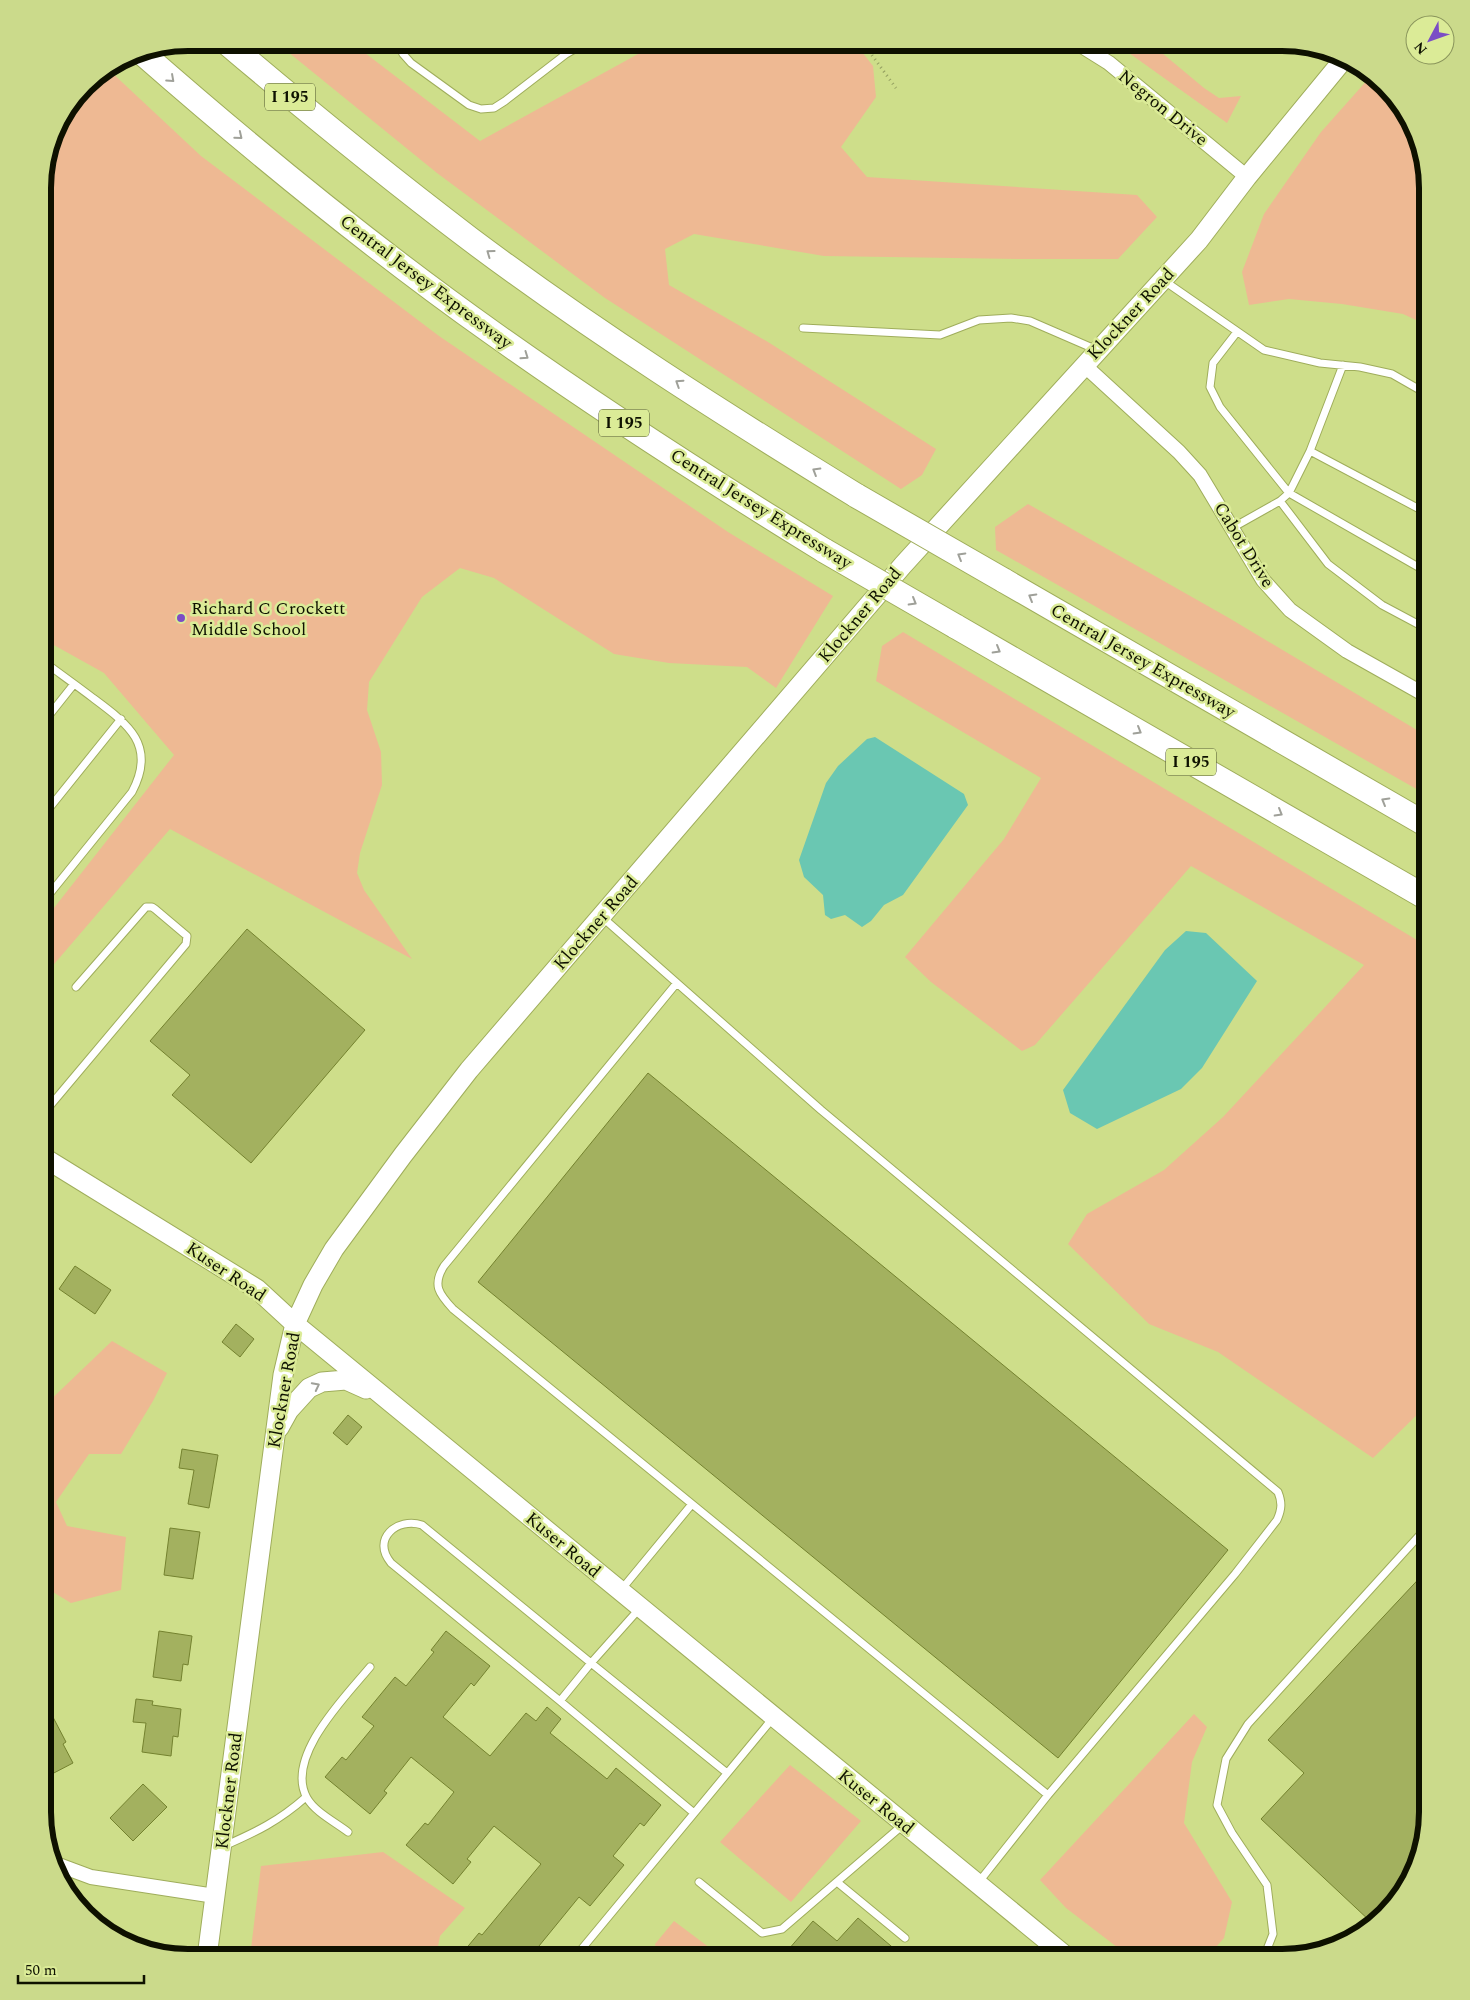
<svg xmlns="http://www.w3.org/2000/svg" width="1470" height="2000" font-family="Spectral,serif">
<rect width="100%" height="100%" fill="#cede8a"/>
<path fill="#eeb993" d="M277 43H352L480 141 658 43H855L873 66 876 97 841 147 867 177 1137 195 1157 217 1118 259H1023L824 256 694 234 665 249 669 285 768 342 936 449 922 475 901 489 605 298 437 173Z
M1115 43H1150L1204 88 1219 98 1241 96 1227 123Z
M108 69 201 156 439 336 728 532 833 596 776 688 747 667 669 663 614 654 494 578 460 568 422 597 369 682 367 710 381 752 382 785 360 853 357 873 364 890 412 959 170 829 43 977V922L174 755 104 673 43 639V178L57 124 92 79Z
M1370 77 1408 115 1427 188V325L1403 314 1342 304 1289 299 1249 305 1242 272 1264 214 1321 132Z
M1028 504 1229 618 1427 736V795L996 550 995 527Z
M903 632 1427 946V1405L1373 1458 1218 1352 1149 1324 1068 1244 1087 1214 1164 1170 1223 1117 1364 965 1191 866 1035 1045 1022 1051 931 982 905 957 1004 839 1041 778 876 681 882 646Z
M112 1341 167 1373 153 1401 121 1454H89L56 1502 67 1526 126 1537 121 1590 71 1603 43 1586V1407Z
M1194 1714 1207 1727 1192 1762 1184 1823 1232 1902 1224 1938 1207 1957H1130L1066 1908 1040 1880Z
M790 1765 861 1821 791 1902 720 1842Z
M383 1852 465 1908 440 1936 436 1957H250L261 1866Z
M674 1921 722 1957H657L655 1944Z"/>
<path fill="#6ac7b2" d="M875 737 964 794 968 805 903 895 884 905 871 921 862 927 845 915 831 919 825 915 823 895 804 877 799 860 826 783 838 766 867 739Z
M1186 931 1206 933 1257 981 1202 1068 1181 1089 1097 1129 1070 1113 1063 1090 1165 950Z"/>
<path fill="#a3b15f" stroke="#74822f" d="M247 929 365 1030 251 1163 172 1095 190 1075 150 1041Z
M648 1073 1228 1550 1058 1758 478 1282Z
M75 1266 111 1290 95 1314 59 1289Z
M236 1324 254 1339 240 1357 222 1342Z
M348 1415 362 1427 347 1445 333 1433Z
M182 1449 218 1455 209 1508 188 1504 194 1470 179 1468Z
M170 1528 200 1532 193 1579 164 1575Z
M1428 1569V1812L1408 1884 1371 1922 1261 1819 1304 1773 1268 1740Z
M159 1631 192 1636 188 1665 183 1664 181 1681 153 1677Z
M446 1631 490 1666 474 1686 471 1683 443 1717 490 1756 526 1713 536 1721 547 1707 561 1719 550 1733 607 1779 616 1768 661 1805 644 1826 640 1823 613 1856 624 1865 590 1906 579 1897 530 1957H459L479 1933 482 1935 541 1864 494 1826 467 1859 471 1862 453 1884 406 1845 425 1823 428 1825 454 1792 411 1757 384 1791 387 1793 370 1814 325 1777 342 1757 346 1760 374 1726 362 1717 395 1677 406 1686 434 1652 431 1650Z
M43 1698 66 1742 63 1744 73 1763 50 1775 43 1762Z
M136 1699 153 1701 152 1705 181 1709 178 1737 173 1736 171 1756 142 1752 146 1723 133 1722Z
M143 1784 167 1807 133 1841 110 1818Z
M858 1918 904 1957H782L813 1921 837 1941Z"/>
<g fill="none" stroke-linecap="round" stroke-linejoin="round">
<defs>
<path id="lane" d="M398 43 403 54 411 63 469 105 481 109 494 108 505 101 566 54 585 43
M1163 280 1264 350 1320 363 1360 367 1392 374 1427 394
M803 328 940 335 979 320 1011 318 1030 321 1097 350
M1237 332 1213 363 1210 387 1220 407 1289 493 1310 451
M1343 365 1310 451 1427 513
M1280 501 1328 564 1382 605 1427 629
M1232 528 1280 501 1289 493 1427 572
M43 723 74 684
M43 816 121 719
M43 902 132 792C157 745 128 724 93 698 76 685 59 673 43 661
M602 917 821 1110 1278 1492C1282 1502 1282 1509 1277 1520L1235 1574 1048 1795
M676 984 444 1266C432 1285 439 1294 453 1309L692 1504
M43 1114 186 944 187 936 155 909 152 907H146L76 987
M621 1590 692 1504 1048 1795 978 1883
M640 1608 591 1663 422 1525C397 1517 371 1539 391 1563L560 1701 694 1813
M560 1701 591 1663 727 1773
M348 1832C335 1822 315 1812 307 1798 284 1757 347 1695 370 1667
M224 1846C256 1832 279 1821 306 1797
M699 1882 762 1933 782 1929 904 1824
M837 1882 905 1938
M575 1957 773 1718
M1264 1957 1273 1934 1267 1885 1232 1833 1217 1805 1226 1759 1248 1724 1427 1527"/>
<path id="street" d="M1077 43 1109 63 1247 177
M1084 365 1179 452 1200 475 1263 580 1290 610 1347 651 1427 696
M56 1864 91 1877 215 1896"/>
<path id="secondary" d="M43 1157 257 1289 295 1324 1067 1957
M279 1428 289 1410 309 1388 322 1382 346 1380 366 1389
M207 1957 283 1375 295 1324 313 1285 334 1249 403 1155 469 1070 903 565 1199 240 1247 177 1344 59"/>
<path id="highway" d="M227 43C306 110 387 176 470 239 594 332 725 415 857 496
M141 52C254 151 371 247 494 334 601 410 713 482 825 551
M1003 580 1427 825
M955 626 1427 898"/>
</defs>
<use href="#lane" stroke="#9fad5b" stroke-width="9"/>
<use href="#street" stroke="#9fad5b" stroke-width="16"/>
<use href="#secondary" stroke="#9fad5b" stroke-width="21"/>
<use href="#highway" stroke="#9fad5b" stroke-width="26"/>
<path stroke="#939f60" stroke-width="3" stroke-dasharray="1 4" stroke-linecap="butt" d="M863 43 896 88"/>
<use href="#lane" stroke="#fff" stroke-width="7"/>
<use href="#street" stroke="#fff" stroke-width="14"/>
<use href="#secondary" stroke="#fff" stroke-width="19"/>
<use href="#highway" stroke="#fff" stroke-width="24"/>
<defs>
<path id="highway-bridge" d="M857 496 1003 580
M825 551 955 626"/>
</defs>
<use href="#highway-bridge" stroke="#9fad5b" stroke-width="26" stroke-linecap="butt"/>
<use href="#highway-bridge" stroke="#fff" stroke-width="24"/>
</g>
<defs><path id="oneway-chevron" d="M-2-3.5L2.5 0L-2 3.5" fill="none" stroke-width="1.6" stroke-linecap="round" stroke-linejoin="round" transform="scale(1.25)"/></defs>
<g stroke="#9fa099">
<use href="#oneway-chevron" transform="translate(171 79) rotate(42)"/>
<use href="#oneway-chevron" transform="translate(239 136) rotate(39)"/>
<use href="#oneway-chevron" transform="translate(490 253) rotate(-144)"/>
<use href="#oneway-chevron" transform="translate(525 356) rotate(35)"/>
<use href="#oneway-chevron" transform="translate(679 383) rotate(-147)"/>
<use href="#oneway-chevron" transform="translate(816 471) rotate(-149)"/>
<use href="#oneway-chevron" transform="translate(961 556) rotate(-150)"/>
<use href="#oneway-chevron" transform="translate(1032 597) rotate(-150)"/>
<use href="#oneway-chevron" transform="translate(913 602) rotate(30)"/>
<use href="#oneway-chevron" transform="translate(997 650) rotate(30)"/>
<use href="#oneway-chevron" transform="translate(1138 731) rotate(30)"/>
<use href="#oneway-chevron" transform="translate(1385 801) rotate(-150)"/>
<use href="#oneway-chevron" transform="translate(1279 813) rotate(30)"/>
<use href="#oneway-chevron" transform="translate(316 1386) rotate(-27)"/>
</g>
<circle fill="#7b4dc5" stroke="#dbeb97" stroke-width="2" cx="181" cy="618" r="5"/>
<g text-anchor="middle" dominant-baseline="central" stroke-width="5" stroke-linejoin="round" paint-order="stroke">
<g fill="#dbeb97" stroke="#4c522d" stroke-width="1">
<rect x="265" y="83.5" width="50" height="27" rx="4"/>
<rect x="599" y="409.5" width="50" height="27" rx="4"/>
<rect x="1166" y="748.5" width="50" height="27" rx="4"/>
</g>
<g font-size="16" font-weight="bold" fill="#0e1100">
<text x="290" y="97">I 195</text>
<text x="624" y="423">I 195</text>
<text x="1191" y="762">I 195</text>
</g>
<g font-size="18" fill="#0e1100" stroke="#dbeb97">
<text transform="translate(1163 108) rotate(39)">Negron Drive</text>
<text transform="translate(426 282) rotate(37)">Central Jersey Expressway</text>
<text transform="translate(1131 314) rotate(-47)">Klockner Road</text>
<text transform="translate(761 509) rotate(32)">Central Jersey Expressway</text>
<text transform="translate(1244 545) rotate(58)">Cabot Drive</text>
<text transform="translate(860 615) rotate(-50)">Klockner Road</text>
<text transform="translate(1143 661) rotate(30)">Central Jersey Expressway</text>
<text transform="translate(596 923) rotate(-49)">Klockner Road</text>
<text transform="translate(226 1272) rotate(34)">Kuser Road</text>
<text transform="translate(284 1390) rotate(-80)">Klockner Road</text>
<text transform="translate(563 1545) rotate(40)">Kuser Road</text>
<text transform="translate(229 1791) rotate(-83)">Klockner Road</text>
<text transform="translate(876 1802) rotate(39)">Kuser Road</text>
</g>
<g font-size="18" fill="#0e1100" stroke="#dbeb97" text-anchor="start">
<text x="191" y="608">Richard C Crockett<tspan x="191" dy="21">Middle School</tspan></text>
</g>
</g>
<path d="M0 0H1470V2000H0ZM188 51H1282A137 137 0 0 1 1419 188V1812A137 137 0 0 1 1282 1949H188A137 137 0 0 1 51 1812V188A137 137 0 0 1 188 51Z" fill="#cbda8b" fill-rule="evenodd"/>
<path fill="none" stroke="#0e1100" stroke-width="6" d="M188 51H1282A137 137 0 0 1 1419 188V1812A137 137 0 0 1 1282 1949H188A137 137 0 0 1 51 1812V188A137 137 0 0 1 188 51Z"/>
<g transform="translate(1430 40) rotate(229)"><circle r="24" fill="#dbeb97" stroke="#89945b"/>
<path d="M0-4L9 19L0 12L-9 19Z" fill="#7b4dc5"/>
<text y="-8" font-size="14" font-weight="bold" text-anchor="middle" fill="#0e1100">N</text>
</g>
<path d="M18 1975v8h126v-8" fill="none" stroke="#0e1100" stroke-width="2.5"/>
<text x="25" y="1975" font-size="15" fill="#0e1100" stroke="#dbeb97" stroke-width="4" paint-order="stroke">50 m</text>
</svg>
